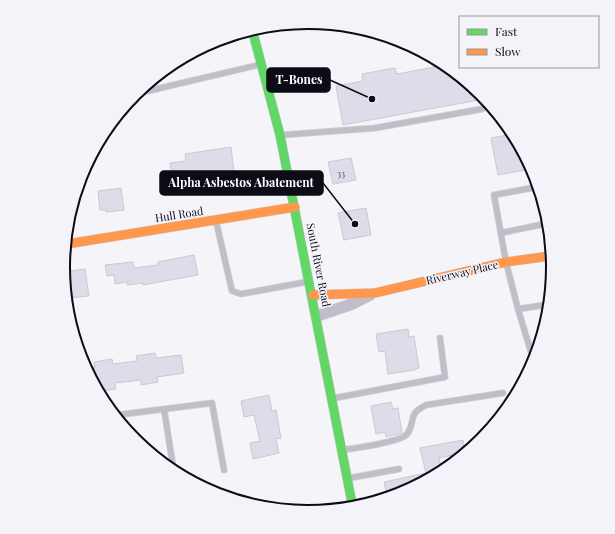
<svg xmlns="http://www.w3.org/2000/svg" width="615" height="534" font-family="'Playfair Display',serif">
<rect width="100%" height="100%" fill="#f5f4f9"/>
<path fill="#dedce9" stroke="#cac9d1" d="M440 66 481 94 484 99 343 125 336 86 363 81 362 74 395 68 397 74Z
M508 135 531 169 498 175 491 138Z
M231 147 234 172 173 181 170 163 186 161 185 154Z
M351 158 356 180 333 184 328 162Z
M121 188 124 210 106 212V210H100L98 191Z
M366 208 371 235 344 240 338 213Z
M194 255 198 275 143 285V283L127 285V282L115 284 114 275 107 276 105 265 133 262 134 268 158 265V262Z
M85 269 89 296 69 298 64 272Z
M408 329 409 337 414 336 419 368 415 369V370L388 374 385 351 379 352 376 334Z
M155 353 156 358 181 355 184 373 157 377 158 382 141 385V380L115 383 116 389 101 391 86 368 95 367 94 362 112 359 113 364 137 361 136 356Z
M269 395 272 411 276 410 281 438 276 439 279 453 253 459 250 443 260 441 254 415 244 417 241 401Z
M391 402 393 409 398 408 402 433 386 437 385 432 376 434 371 406Z
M463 440 465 451 462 453 439 458 441 467 401 493 387 496 384 482 426 473 420 448Z"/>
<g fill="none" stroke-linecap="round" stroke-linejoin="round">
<defs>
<path id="lane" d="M138 91H148L258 65
M282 135 375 128 482 109 489 106
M216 221 232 291 241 294 306 282
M501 233 544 224
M518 309 545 305
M536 351 531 352 518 309 506 262 494 195 537 187
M335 398 445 377 440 338
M164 409 173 466
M117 415 212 403 224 470
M343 450C355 448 403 442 408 433 416 419 407 415 426 405L503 393
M350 478 399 469"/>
<path id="street" d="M317 316 352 304 370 295"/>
<path id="fast" d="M253 33 280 135 352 503"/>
<path id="slow" d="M67 244 295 207
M313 295 375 293 506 262 550 256"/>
</defs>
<use href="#lane" stroke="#d1d0d4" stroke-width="7"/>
<use href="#street" stroke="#d1d0d4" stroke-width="12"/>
<use href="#fast" stroke="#d1d0d4" stroke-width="10"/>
<use href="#slow" stroke="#d1d0d4" stroke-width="10"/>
<use href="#lane" stroke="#bfbec9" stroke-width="5.5"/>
<use href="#street" stroke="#bfbec9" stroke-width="11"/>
<use href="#fast" stroke="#63d668" stroke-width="9"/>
<use href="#slow" stroke="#ff974d" stroke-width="9"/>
</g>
<g text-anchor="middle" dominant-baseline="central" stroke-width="3" stroke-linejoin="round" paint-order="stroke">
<g font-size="9" fill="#42414c">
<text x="341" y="173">33</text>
</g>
<g font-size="11" fill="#0d0c16" stroke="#f4f3fa">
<text transform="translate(179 214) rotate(-9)">Hull Road</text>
<text transform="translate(319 265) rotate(79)">South River Road</text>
<text transform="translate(462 272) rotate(-13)">Riverway Place</text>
</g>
</g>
<path d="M0 0H615V534H0ZM70 267a238 238 0 1 1 476 0a238 238 0 1 1-476 0Z" fill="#f4f3fa" fill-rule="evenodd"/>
<path fill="none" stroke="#0d0c16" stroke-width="2" d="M70 267a238 238 0 1 1 476 0a238 238 0 1 1-476 0Z"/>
<path fill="none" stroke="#0d0c16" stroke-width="1.5" d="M372 99L330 80M355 224L323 183"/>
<g fill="#0d0c16" stroke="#f4f3fa" stroke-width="1.5">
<circle cx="372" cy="99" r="4"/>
<circle cx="355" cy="224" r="4"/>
</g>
<g fill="#0d0c16" stroke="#0d0c16" stroke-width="1.5">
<rect x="267" y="68" width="63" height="24" rx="4"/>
<rect x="160" y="171" width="163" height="24" rx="4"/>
</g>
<g font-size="12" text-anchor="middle" font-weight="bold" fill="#fff">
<text x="299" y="84">T-Bones</text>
<text x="241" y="187">Alpha Asbestos Abatement</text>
</g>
<rect x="459" y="16" width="140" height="52" fill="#f4f3fa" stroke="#98979f"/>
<rect x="467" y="29" width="20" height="6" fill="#63d668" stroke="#98979f"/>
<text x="495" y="36" font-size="12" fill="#0d0c16">Fast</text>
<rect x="467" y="49" width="20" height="6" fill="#ff974d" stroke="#98979f"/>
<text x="495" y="56" font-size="12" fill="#0d0c16">Slow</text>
</svg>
